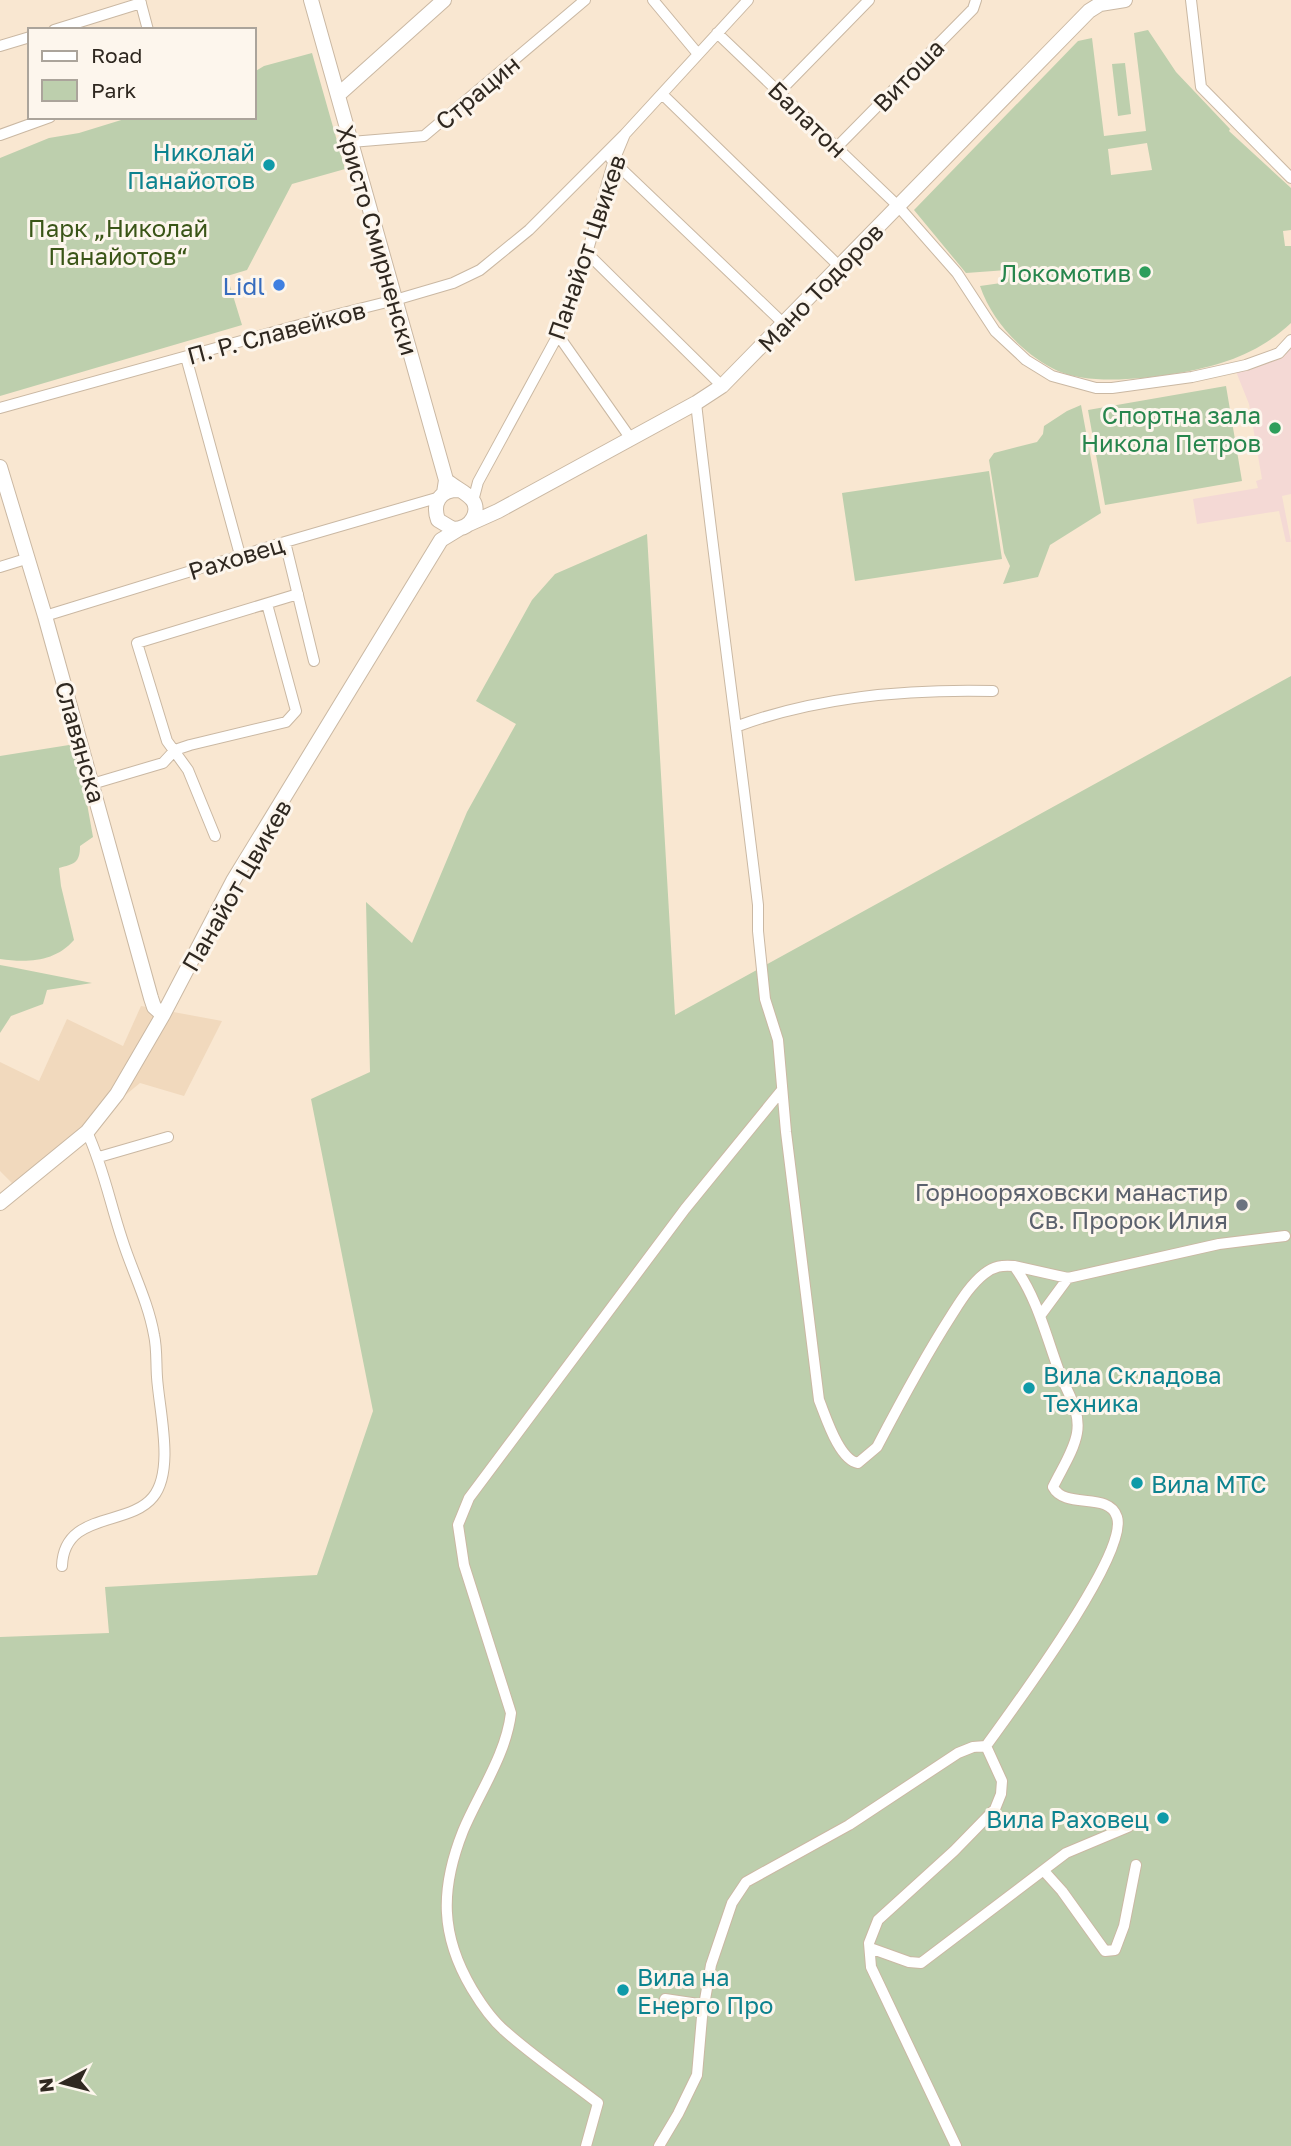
<svg xmlns="http://www.w3.org/2000/svg" width="1291" height="2146" font-family="'Golos Text',sans-serif">
<rect width="100%" height="100%" fill="#f9e7d1"/>
<path fill="#f4d9d5" d="M1291 340V494L1282 496 1291 542H1286L1279 511 1197 524 1193 499 1258 488 1256 481 1262 479 1249 404 1235 369 1279 353Z"/>
<path fill="#f1d9bd" d="M141 1006 222 1021 184 1096 140 1083 15 1186 0 1171V1062L39 1081 67 1019 123 1046Z"/>
<path fill="#bdcfad" fill-rule="evenodd" d="M1148 30 1176 72 1230 129 1229 131 1291 188V230L1283 231 1285 246H1291V323C1273 340 1251 353 1227 361 1187 375 1097 389 1058 371 1024 355 992 322 980 286L1008 282 1007 270 966 273 914 210 1078 41 1092 38 1104 136 1146 131 1134 33ZM1147 143 1152 170 1111 175 1108 149Z
M312 53 345 169 292 184 247 270 227 276 242 325 0 396V158L49 138 79 133 131 117H254V72L264 66Z
M1125 63 1131 114 1118 116 1112 64Z
M1226 386 1242 481 1105 505 1088 410Z
M1081 405 1101 513 1050 545 1038 577 1003 584 1010 566 1004 553 989 460 994 453 1037 442 1043 434 1044 426 1067 411Z
M989 471 1002 559 855 581 842 493Z
M647 534 675 1015 1291 676V2146H0V1637L109 1633 105 1587 317 1575 373 1411 311 1099 370 1072 366 902 412 943 467 812 516 724 476 701 532 600 555 574Z
M69 745 78 753 93 837 80 846C80 863 74 864 59 868L61 886 74 940C55 962 27 963 0 959V756Z
M0 965 11 967 92 983 47 990 43 1004 11 1016 0 1033Z"/>
<g fill="none" stroke-linecap="round" stroke-linejoin="round">
<defs>
<path id="minor" d="M140 0 148 30
M653 0 698 54
M1191 0 1201 87 1291 178
M54 30 141 3
M717 33 898 206 957 273 995 331 1026 360 1052 376 1096 388H1112L1192 377 1246 365 1279 353 1291 340
M0 46 30 37
M779 92 869 0
M662 94 839 266
M0 135 50 117
M351 142 424 136 585 0
M837 147 973 9 976 0
M611 159 784 324
M587 253 722 386
M558 335 631 439
M186 357 240 555
M696 403C715 571 738 737 758 905V931L765 999 778 1040 786 1132 819 1400C826 1417 839 1460 858 1463L877 1447C900 1403 924 1358 951 1316 960 1302 970 1285 984 1274 994 1266 1002 1265 1014 1266 1037 1297 1046 1336 1059 1371 1066 1391 1081 1410 1077 1433 1074 1451 1061 1470 1053 1487 1065 1510 1109 1491 1117 1517 1129 1554 1011 1711 986 1746L1002 1781 1001 1794 995 1809 954 1851 878 1920 869 1943 871 1967 956 2146
M0 408 339 314 395 300 453 283 480 270 529 230 625 134
M473 501 478 482 558 335 587 253 613 163 625 134 748 0
M285 542 314 661
M0 567 29 558
M45 616 285 542 440 497
M738 726C819 696 907 689 993 691
M92 784 163 763 175 750 190 745 286 722 296 711 267 604
M215 836 188 770 167 741 137 643 298 594
M99 1157 168 1137
M1014 1266 1068 1278 1219 1244 1285 1236
M1040 1316 1068 1278
M62 1566C64 1511 129 1527 153 1497 175 1470 159 1410 157 1377 156 1363 157 1348 154 1335 148 1301 132 1271 122 1239 110 1203 103 1166 87 1132
M1044 1871 1062 1891 1105 1951 1115 1950 1124 1926 1136 1865
M870 1948 909 1962 921 1963 1066 1853 1128 1827
M665 1999 705 2005
M586 2146 598 2103C567 2079 534 2057 505 2031 492 2020 481 2004 472 1989 440 1935 440 1889 463 1831 479 1793 506 1755 511 1713L464 1565 458 1525 469 1498 685 1209 782 1090
M659 2146 678 2114 697 2075 702 2017 711 1965 732 1903 746 1882 849 1825 958 1753 973 1747 986 1746"/>
<path id="tertiary" d="M311 0 446 480 444 493
M338 95 444 0
M0 467 45 616 151 998 154 1007 163 1015
M446 480C457 491 484 497 473 518 469 526 462 529 453 529L438 520C432 503 440 490 458 490
M469 524 498 511 696 403 722 386 1089 11 1100 4 1125 0
M0 1203 87 1132 117 1094 163 1015 233 881 441 540 459 529"/>
</defs>
<use href="#minor" stroke="#cab8a3" stroke-width="12"/>
<use href="#tertiary" stroke="#cab8a3" stroke-width="16"/>
<use href="#minor" stroke="#fff" stroke-width="10"/>
<use href="#tertiary" stroke="#fff" stroke-width="14"/>
</g>
<g fill="#0f9aa8" stroke="#fdf6ed" stroke-width="2.5">
<circle cx="269" cy="165" r="7"/>
<circle cx="1029" cy="1388" r="7"/>
<circle cx="1137" cy="1483" r="7"/>
<circle cx="1163" cy="1818" r="7"/>
<circle cx="623" cy="1990" r="7"/>
</g>
<g fill="#2e9e5b" stroke="#fdf6ed" stroke-width="2.5">
<circle cx="1145" cy="272" r="7"/>
<circle cx="1275" cy="428" r="7"/>
</g>
<circle fill="#3f7fe0" stroke="#fdf6ed" stroke-width="2.5" cx="279" cy="285" r="7"/>
<circle fill="#6b7280" stroke="#fdf6ed" stroke-width="2.5" cx="1242" cy="1205" r="7"/>
<g text-anchor="middle" dominant-baseline="central" stroke-width="6" stroke-linejoin="round" paint-order="stroke">
<g font-size="24" fill="#2f2820" stroke="#fdf6ed">
<text transform="translate(908 75) rotate(-46)">Витоша</text>
<text transform="translate(477 92) rotate(-40)">Страцин</text>
<text transform="translate(808 119) rotate(44)">Балатон</text>
<text transform="translate(378 240) rotate(74)">Христо Смирненски</text>
<text transform="translate(586 247) rotate(-71)">Панайот Цвикев</text>
<text transform="translate(820 287) rotate(-46)">Мано Тодоров</text>
<text transform="translate(276 332) rotate(-15)">П. Р. Славейков</text>
<text transform="translate(236 557) rotate(-17)">Раховец</text>
<text transform="translate(81 742) rotate(74)">Славянска</text>
<text transform="translate(236 885) rotate(-60)">Панайот Цвикев</text>
</g>
<g font-size="24" fill="#0d838f" stroke="#fdf6ed" text-anchor="start">
<text x="255" y="151" text-anchor="end">Николай<tspan x="255" dy="28">Панайотов</tspan></text>
<text x="1043" y="1374">Вила Складова<tspan x="1043" dy="28">Техника</tspan></text>
<text x="1151" y="1483">Вила МТС</text>
<text x="1149" y="1818" text-anchor="end">Вила Раховец</text>
<text x="637" y="1976">Вила на<tspan x="637" dy="28">Енерго Про</tspan></text>
</g>
<g font-size="24" fill="#3a5517" stroke="#fdf6ed">
<text x="118" y="227">Парк „Николай<tspan x="118" dy="28">Панайотов“</tspan></text>
</g>
<g font-size="24" fill="#27864d" stroke="#fdf6ed" text-anchor="end">
<text x="1131" y="272">Локомотив</text>
<text x="1261" y="414">Спортна зала<tspan x="1261" dy="28">Никола Петров</tspan></text>
</g>
<g font-size="24" fill="#366cbe" stroke="#fdf6ed" text-anchor="end">
<text x="265" y="285">Lidl</text>
</g>
<g font-size="24" fill="#5b616d" stroke="#fdf6ed" text-anchor="end">
<text x="1228" y="1191">Горнооряховски манастир<tspan x="1228" dy="28">Св. Пророк Илия</tspan></text>
</g>
</g>
<rect x="28" y="28" width="228" height="91" fill="#fdf6ed" stroke="#aba49b" stroke-width="2"/>
<rect x="42" y="51" width="35" height="10" fill="#ffffff" stroke="#aba49b" stroke-width="2"/>
<text x="91" y="63" font-size="21" fill="#2f2820">Road</text>
<rect x="42" y="80" width="35" height="21" fill="#bdcfad" stroke="#aba49b" stroke-width="2"/>
<text x="91" y="98" font-size="21" fill="#2f2820">Park</text>
<g transform="translate(63 2083) rotate(263)" stroke="#fdf6ed" stroke-width="5" paint-order="stroke">
<path d="M0-5L12 26L0 18L-12 26Z" fill="#2f2820"/>
<text y="-10" font-size="19" font-weight="bold" text-anchor="middle" fill="#2f2820">N</text>
</g>
</svg>
